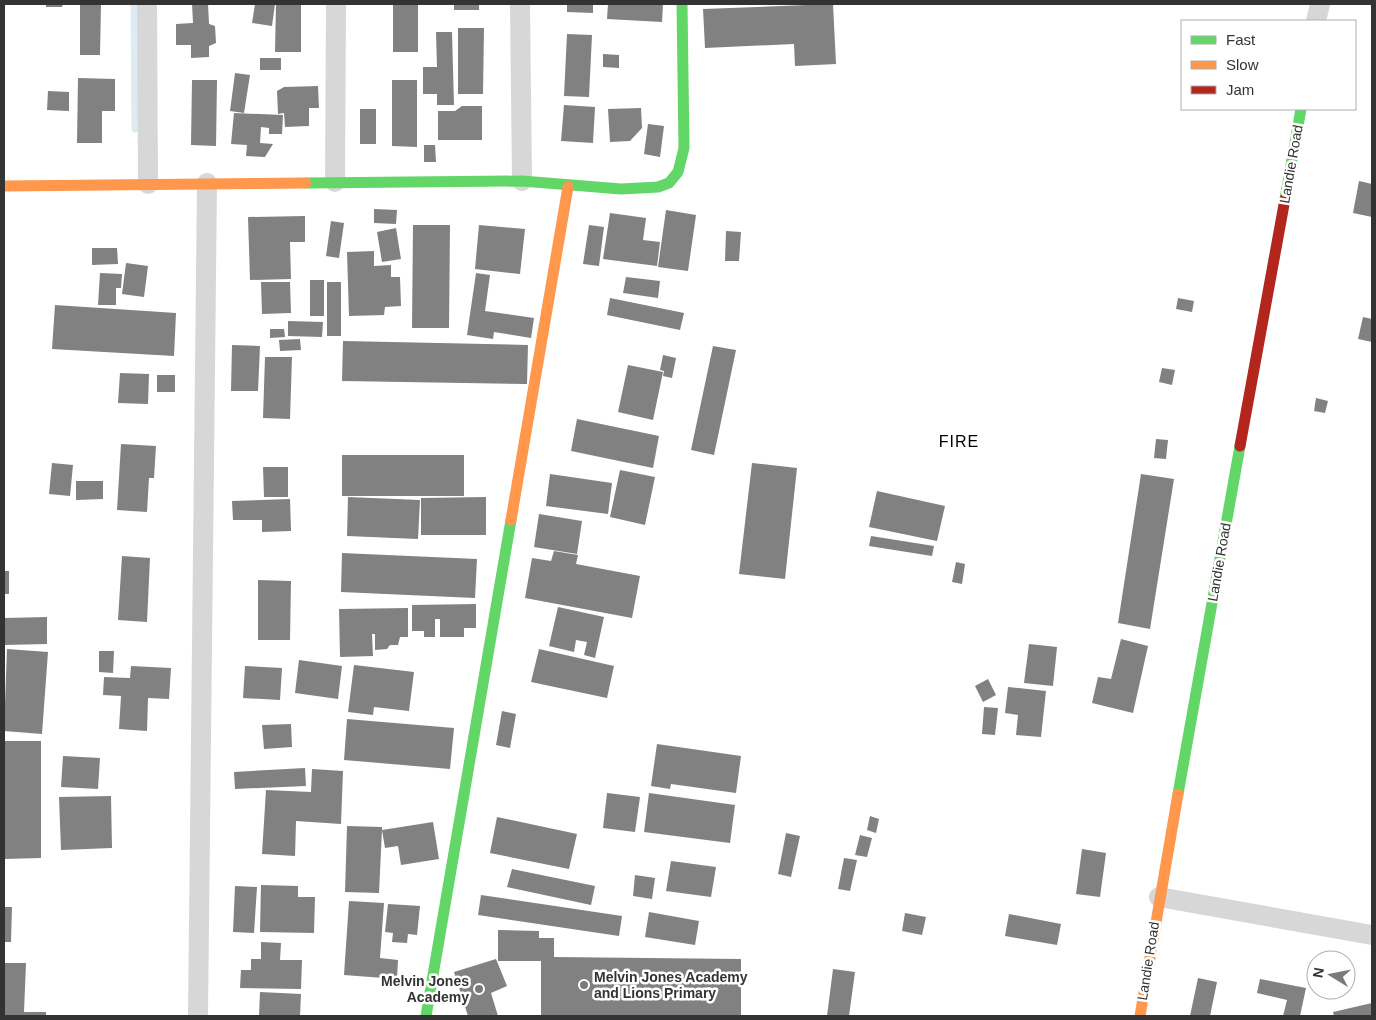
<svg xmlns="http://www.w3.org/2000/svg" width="1376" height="1020" font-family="Helvetica,sans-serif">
<rect width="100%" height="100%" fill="#fff"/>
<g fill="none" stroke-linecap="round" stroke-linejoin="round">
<path stroke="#ddebf3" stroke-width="7" d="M134 4 135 129"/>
</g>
<path fill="#818181" d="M46 4H63L62 7H46Z
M80 4H101L100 55H80Z
M192 4H208L209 24 215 26 216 43 209 46V57L191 58V45H176V24L193 23Z
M255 4H275L272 26 252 23Z
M276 4H301V52H275Z
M393 4H418V52H393Z
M454 4H479V10H454Z
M567 4H593V13L567 12Z
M608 4H663L662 22 607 19Z
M833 4 836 64 795 66 794 44 705 48 703 9Z
M458 28H484L483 94H458Z
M436 32H452L454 105H437V94H423V67H437Z
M567 34 592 35 589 97 564 96Z
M603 54 619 55V68L603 67Z
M260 58H281V70H260Z
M235 73 250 75 244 113 230 111Z
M78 78 115 79V111H102V143H77Z
M192 80H217L216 146 191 145Z
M392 80H417V147L392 146Z
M318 86 319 108H309V126L285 127 284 113 278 114 277 91 284 87Z
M48 91 69 92V111L47 110Z
M564 105 595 107 593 143 561 141Z
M462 106H482V140H438V111H455Z
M641 108 642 128 630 141 610 142 608 109Z
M360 109H376V144H360Z
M234 113 283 115 282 134H269V128L261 127 260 143 273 144 265 157 246 156 247 145 231 144Z
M648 124 664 126 660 157 644 154Z
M424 145H435L436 162H424Z
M1359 181 1372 184V217L1353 213Z
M374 209 397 210 396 224 374 223Z
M666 210 696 215 688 271 658 267Z
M610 213 646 218 643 240 660 242 657 266 603 259Z
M305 216V242H290L291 279 250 280 248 217Z
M331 221 344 223 339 258 326 256Z
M413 225H450L449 328H412Z
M479 225 525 229 520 274 475 269Z
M589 225 604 227 599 266 583 264Z
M396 228 401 259 382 262 377 232Z
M726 231 741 232 739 261H725Z
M92 248H117L118 264 92 265Z
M374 251V266L391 265V277H400L401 306 385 307 384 315 349 316 347 252Z
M126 263 148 266 144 297 122 294Z
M100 273 122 274 121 288H116V305H98Z
M476 273 490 275 485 311 534 318 531 338 494 332 493 339 467 335Z
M626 277 660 281 658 298 623 293Z
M310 280H324V316H310Z
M261 282H290L291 313 262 314Z
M327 282H341V336H327Z
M610 298 684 313 680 330 607 315Z
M1178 298 1194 301 1192 312 1176 309Z
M55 305 176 313 174 356 52 349Z
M1363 317 1372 319V342L1358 339Z
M288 321 323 322 322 337 288 336Z
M270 329H284L285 337 270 338Z
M300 339 301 350 280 351 279 340Z
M343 341 528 345 527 384 342 381Z
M232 345 260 346 258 391H231Z
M713 346 736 350 714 455 691 450Z
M663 355 676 358 672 378 663 376 664 371 660 370Z
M265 357H292L290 419 263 418Z
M628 365 663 372 653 420 618 412Z
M1162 368 1175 370 1172 385 1159 382Z
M120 373 149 374 148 404 118 403Z
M157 375H175V392H157Z
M1316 398 1328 401 1325 413 1314 411Z
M577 419 659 436 653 468 571 451Z
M1156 439 1168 440 1166 459 1154 458Z
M121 444 156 446 154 478H149L147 512 117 510Z
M342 455H464V496H342Z
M52 463 73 465 70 496 49 494Z
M752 463 797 468 785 579 739 574Z
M263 467H288V497H264Z
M620 470 655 477 645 525 610 517Z
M550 474 612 483 608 514 546 506Z
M1141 474 1174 479 1150 629 1118 623Z
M76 481H103V499L76 500Z
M877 491 945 506 937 541 869 527Z
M348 497 420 500 418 539 347 536Z
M486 497V535H421V498Z
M290 499 291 531 262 532V520H233L232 501Z
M539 514 582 521 577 554 534 547Z
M871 536 934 546 932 556 869 546Z
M554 551 578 555 576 564 640 576 632 618 525 598 532 558 551 561Z
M342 553 477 559 475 598 341 592Z
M122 556 150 558 147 622 118 620Z
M956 562 965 564 962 584 952 582Z
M4 571H9V594H4Z
M258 580 291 581 290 640H258Z
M476 604V628H464V637H440V619H435V637H424V631H412V605Z
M558 607 604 617 595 658 584 655 587 642 576 640 574 652 549 646Z
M408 608V637H400L398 645H390L387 649 375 650V634H372L373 656 340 657 339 609Z
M47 617V644L4 645V618Z
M1121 639 1148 646 1133 713 1092 703 1098 677 1111 679Z
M1029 644 1057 647 1053 686 1024 683Z
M7 649 48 652 42 734 4 731Z
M539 649 614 666 607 698 531 682Z
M99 651H114L113 673 99 672Z
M299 660 342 666 338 699 295 693Z
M354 665 414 672 409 711 374 707 373 715 348 712Z
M131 666 171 668 169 699 148 698 147 731 119 729 121 696 103 695 104 677 130 678Z
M245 666 282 668 280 700 243 698Z
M988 679 996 695 983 702 975 686Z
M1008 687 1046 691 1041 737 1016 735 1018 715 1005 713Z
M984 707 998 708 995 735 982 734Z
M502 711 516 714 510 748 496 745Z
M347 719 454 728 450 769 344 760Z
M291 724 292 747 264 749 262 725Z
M4 741H41V858L4 859Z
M657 744 741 756 736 793 671 784 670 789 651 786Z
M63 756 100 758 98 789 61 787Z
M305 768 306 786 235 789 234 772Z
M312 769 343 771 341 824 296 821 295 856 262 854 266 790 311 792Z
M607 793 640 797 635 832 603 828Z
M649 793 735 805 730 843 644 832Z
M111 796 112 848 61 850 59 797Z
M870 816 879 819 876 833 867 830Z
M497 817 577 834 569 869 490 853Z
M433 822 439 859 401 865 398 846 385 848 382 830 379 893 345 892 347 826 382 827V830Z
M786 833 800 836 791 877 778 874Z
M860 835 872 838 867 857 855 855Z
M1082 849 1106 853 1100 897 1076 894Z
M844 858 857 860 850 891 838 889Z
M671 861 716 867 711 897 666 891Z
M512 869 595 886 591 905 507 887Z
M635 875 655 878 652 899 633 896Z
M261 885 298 886V897H315L314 933 260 932Z
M235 886 257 887 254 933 233 932Z
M481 895 622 916 619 936 478 915Z
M349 901 384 903 380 958 398 960 397 979 344 975Z
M388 904 420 906 417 935 408 934 407 943 392 942 393 933 385 932Z
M4 907H12L11 942H4Z
M649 912 699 921 695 945 645 937Z
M905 913 926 917 922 935 902 931Z
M1009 914 1061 924 1057 945 1005 936Z
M498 930 539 931V938H554V957L741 959V1016H541V961H498Z
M261 942 281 943 280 960H302L301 989 240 988 241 970H251V959H261Z
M496 959 507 986 491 993 498 1016H468L454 972Z
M4 963H26L24 1012H46V1016H4Z
M833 969 855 972 849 1016H827Z
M1198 978 1217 982 1210 1016H1190Z
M1260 979 1306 988 1300 1016H1283L1287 1000 1257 993Z
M260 992 301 994 300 1016H259Z
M1372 1003V1016H1334L1333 1012Z"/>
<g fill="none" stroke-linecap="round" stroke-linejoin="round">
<path stroke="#d7d7d7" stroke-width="20" d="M147 4 148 184
M520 4 522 181
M1316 21 1320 4
M335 182 336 4
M1159 897 1372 935
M198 1016 207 183"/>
<path stroke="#63d668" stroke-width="11" d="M306 183 522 181 621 189 658 187 669 183 678 172 684 148 682 4
M1285 199 1301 109
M1178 794 1240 446
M426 1016 511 520"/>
<path stroke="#ff974d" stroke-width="11" d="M4 186 306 183
M511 520 568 187
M1140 1016 1178 794"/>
<path stroke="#b3261e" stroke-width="11" d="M1240 446 1285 199"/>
</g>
<g fill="#7a7a7a" stroke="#fff" stroke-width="2">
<circle cx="584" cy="985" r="5"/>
<circle cx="479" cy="989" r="5"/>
</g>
<g text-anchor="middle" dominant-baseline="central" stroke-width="5" stroke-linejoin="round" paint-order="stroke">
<g font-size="14" fill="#333" stroke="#fff">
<text transform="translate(1291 164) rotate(-80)">Landie Road</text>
<text transform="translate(1219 562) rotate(-80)">Landie Road</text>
<text transform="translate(1148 961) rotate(-81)">Landie Road</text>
</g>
<g font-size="14" font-weight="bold" fill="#333" stroke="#fff" text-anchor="start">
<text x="594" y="977">Melvin Jones Academy<tspan x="594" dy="16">and Lions Primary</tspan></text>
<text x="469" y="981" text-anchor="end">Melvin Jones<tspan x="469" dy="16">Academy</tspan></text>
</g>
<g font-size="16" letter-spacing="1" fill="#000" stroke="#fff">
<text x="959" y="441">FIRE</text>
</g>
</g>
<rect width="1376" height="1020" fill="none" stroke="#333333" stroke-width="10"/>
<rect x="1181" y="20" width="175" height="90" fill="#ffffff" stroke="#adadad"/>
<rect x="1191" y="36" width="25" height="8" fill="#63d668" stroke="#adadad"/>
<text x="1226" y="45" font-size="15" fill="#333333">Fast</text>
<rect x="1191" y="61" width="25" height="8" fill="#ff974d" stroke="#adadad"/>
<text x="1226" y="70" font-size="15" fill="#333333">Slow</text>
<rect x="1191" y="86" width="25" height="8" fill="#b3261e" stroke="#adadad"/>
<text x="1226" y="95" font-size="15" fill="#333333">Jam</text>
<g transform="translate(1331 975) rotate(280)"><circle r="24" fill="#ffffff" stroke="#adadad"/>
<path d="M0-4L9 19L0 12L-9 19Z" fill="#7a7a7a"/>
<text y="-8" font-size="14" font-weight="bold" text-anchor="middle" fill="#333333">N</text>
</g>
</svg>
